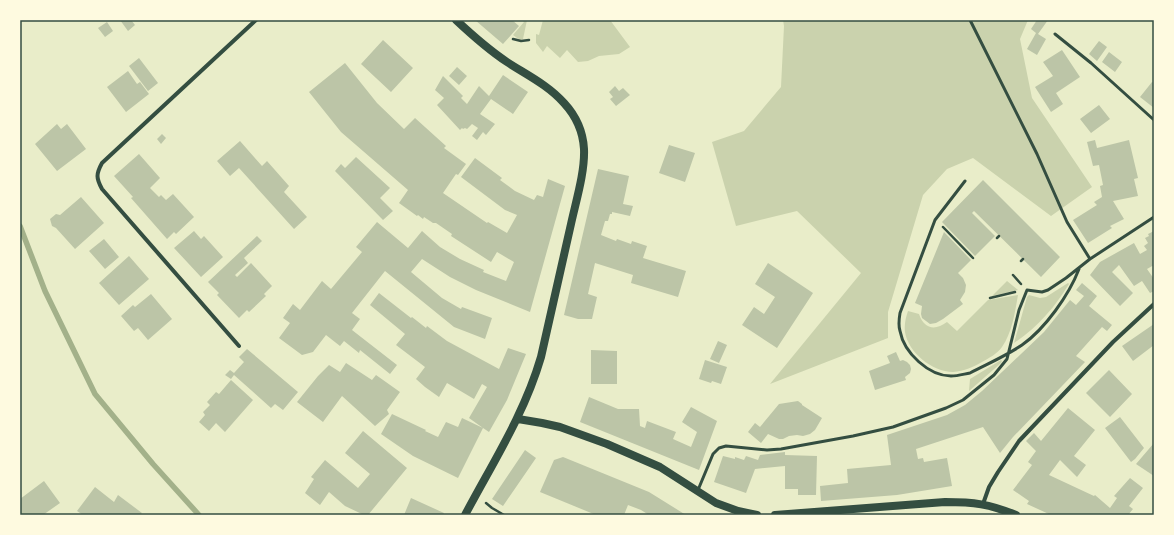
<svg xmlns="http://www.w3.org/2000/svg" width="1174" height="535" font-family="Figtree,sans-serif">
<rect width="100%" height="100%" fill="#e9edc9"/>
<path fill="#cad2ad" d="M522 20H527L523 39 520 40 513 35 524 22Z
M543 20H610L630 47 619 54 599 56 588 61 578 62 567 50 560 58 547 46 543 52 536 43V34L539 35Z
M783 20H1028L1020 39 1032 98 1092 187 1051 216 973 158 947 169 923 195 888 312V338L770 384 861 273 797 211 736 226 712 142 744 131 781 87 784 26Z
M1007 281 1018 290 992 296Z
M1068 283 1069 284C1055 307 1037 328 1014 343L1027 297 1029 295 1040 298 1046 297Z
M1018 295C1015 312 1012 333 1002 347 997 354 989 358 982 362 974 367 964 371 953 372 932 372 908 352 905 332 904 324 906 317 908 311L919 314C924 329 935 331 947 322L957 331 988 300Z
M1001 360 1002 361 1001 363 969 391 970 379Z"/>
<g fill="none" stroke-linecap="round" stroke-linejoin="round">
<path stroke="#a3b18a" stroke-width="5.5" d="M20 226 45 291 95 394 153 464 199 515"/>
</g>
<path fill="#bcc5a7" d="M120 20H131L135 25 128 31Z
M475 20H512L519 26 503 44Z
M1037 20H1048L1038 34 1046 39 1037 55 1027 49 1036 33 1031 29Z
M107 22 113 31 105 37 98 28Z
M383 40 413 68 391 92 361 64Z
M1099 41 1107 47 1097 61 1089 54Z
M1062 50 1080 77 1056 93 1063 104 1051 112 1035 87 1053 76 1043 62Z
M1109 52 1122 62 1115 72 1102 62Z
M139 58 158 83 148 91 129 66Z
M345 63 377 103 404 129 415 118 446 146 444 148 466 164 458 175 456 174 443 193 487 223 488 222 507 233 517 215 505 210 461 177 475 158 502 178 500 180 515 191 534 200 537 195 543 197 548 179 565 186 530 312 476 290 450 277 422 259 411 272 442 298 461 309 462 307 492 318 485 339 454 327 385 271 352 313 360 319 352 330 397 365 390 374 360 350 359 353 344 341 340 346 326 335 313 352 302 355 279 338 290 323 283 318 293 304 300 310 322 281 331 289 362 252 356 247 377 222 408 248 422 231 440 247 460 259 484 270 483 272 506 281 514 262 497 252 491 262 451 236 452 234 436 223H433L424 217 423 219 418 215 417 216 399 203 408 190 341 132 309 92Z
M457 67 467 76 459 85 449 76Z
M128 71 137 84 140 82 149 94 126 112 107 87Z
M503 75 528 92 513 114 491 99 480 114 495 124 486 135 483 132 477 140 472 136 478 128 472 124 467 129 465 128 463 129 462 128 460 130 437 105 444 98 435 90 443 76 463 96 461 98 467 104 479 86 489 96Z
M1152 82 1154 83V108L1140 97Z
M615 86 619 91 623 88 630 95 616 106 610 99 613 97 609 92Z
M1099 105 1110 119 1091 133 1080 119Z
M57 124 61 129 67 124 86 149 57 171 35 144Z
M162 134 166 138 161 144 157 139Z
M1095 140 1097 148 1129 140 1138 178 1134 179 1138 196 1113 201 1124 219 1110 226 1112 228 1088 243 1073 220 1097 205 1094 202 1102 197 1100 186 1103 185 1099 165 1093 166 1087 142Z
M240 141 262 166 267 161 289 186 284 192 307 217 294 229 239 168 230 176 217 161Z
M669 145 695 153 685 182 659 173Z
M139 154 160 178 150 188 159 197 161 195 166 200 173 194 194 217 176 234 174 232 167 239 131 198 133 197 114 176Z
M356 157 390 188 380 198 393 211 383 220 335 171 341 164 345 168Z
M598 169 629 176 623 204 633 206 630 216 612 212V214H610L608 221H605L601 235 616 241 617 239 631 244 632 241 647 246 643 258 686 271 678 297 631 283 633 275 595 263 588 294 597 297 592 319H578L564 315Z
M983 180 1060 257 1041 277 974 211 972 213 995 236 975 256 942 222Z
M81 197 104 223 75 249 56 228 52 226 50 219 56 214 60 215Z
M194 231 201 239 204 236 223 257 201 277 174 248Z
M1154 231V265L1147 269 1154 279V291L1150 293 1142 281 1134 286 1119 265 1112 272 1133 293 1120 306 1090 275 1100 262 1134 243 1140 254 1147 250 1144 246 1148 243 1145 238 1149 236 1148 234Z
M944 232 971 260 958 273 963 278 966 285 965 292 960 300 963 304 943 319 936 323 930 324 922 318 921 314 922 306 915 303Z
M257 236 262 241 244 258 248 263 235 275 237 277 251 263 272 286 264 294 266 296 249 312 247 310 239 318 217 295 219 293 208 282Z
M104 239 119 257 105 269 89 251Z
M129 256 149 279 119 305 99 283Z
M768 263 813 293 777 348 742 325 754 307 764 314 775 297 755 284Z
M1082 283 1097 296 1089 306 1112 325 1107 331 1102 327 1076 356 1085 362 1013 437 1000 453 983 427 916 449 918 459 923 458 924 462 947 458 952 486 897 495 821 501 820 486 848 483 847 469 891 465 887 435 947 415 965 405 982 391 1044 332 1070 300 1076 305 1084 296 1076 290Z
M379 293 411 318 412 317 426 328 427 326 447 341 499 369 508 348 526 354 507 400 489 432 483 428 458 478 413 456 381 434 392 414 426 430 425 431 438 437 446 422 458 427 462 418 483 428 469 418 487 387 482 384 474 399 447 383 439 397 425 387 416 379 425 367 396 345 405 334 370 305Z
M151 294 172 319 148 340 138 328 134 331 121 316 133 305 135 307Z
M1154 324V345L1133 361 1122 346Z
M718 341 727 345 719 363 710 359Z
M247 349 298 392 283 410 275 404 271 408 234 375 231 379 225 375 230 370 234 373 244 362 239 357Z
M591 350 617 351V384H591Z
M896 352 900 361 903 360 907 362 910 365 911 369 910 373 905 377 906 380 875 390 869 371 890 363 887 356Z
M705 360 727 367 721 384 712 381 711 383 699 379Z
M346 363 372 380 376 375 400 392 387 410 389 414 375 426 342 396 323 422 297 402 318 376 329 365 340 372Z
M1109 370 1132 394 1110 417 1086 393Z
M231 380 253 400 225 432 216 423 209 431 199 422 205 415 203 412 210 405 207 402 216 392 219 394Z
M589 397 618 409H639L640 426 645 428 647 421 676 432 673 439 691 447 697 432 682 422 691 407 717 421 699 470 580 422Z
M798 401 802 404V405L822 418 815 430 810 434 803 436 797 435 789 436 783 439H779L768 434 761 443 748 432 755 423 760 427 779 404Z
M1068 408 1095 430 1074 456 1086 465 1077 477 1060 460 1049 475 1094 496 1095 495 1110 508 1117 498 1114 496 1130 478 1143 488 1129 506 1133 509 1128 515H1051L1027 504 1029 501 1013 490 1032 465 1028 462 1036 451 1026 441 1034 433 1041 441Z
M1120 417 1144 448 1135 459 1131 462 1105 428Z
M363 431 407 468 368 515H364L345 506 329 492 320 505 305 493 314 479 311 477 325 460 358 488 370 474 345 453Z
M1154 443V476L1136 464Z
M525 450 536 458 503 506 492 499Z
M785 452V455L817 456 816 495H798V489H785V466L755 469 746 493 714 482 723 456 735 459V457L744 460 746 456 758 460 760 455Z
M563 457 649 492 686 515H649L641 510 628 505 624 515H596L540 492 554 460Z
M44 481 60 503 43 515H20V499Z
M95 487 114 502 118 495 142 513 140 515H83L77 511Z
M411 498 444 513 443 515H404Z"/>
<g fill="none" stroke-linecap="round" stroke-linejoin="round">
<path stroke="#344e41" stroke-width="2.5" d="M513 39 521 41 529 40
M943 227 973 258
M997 238 999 236
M1021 261 1023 259
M1013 275 1021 284
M990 298 1015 292
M486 503 492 508 504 515"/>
<path stroke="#344e41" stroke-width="3" d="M970 20 1037 154 1067 222 1090 259
M1055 34 1091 63 1154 120
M965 181 935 220 900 313C899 319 898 325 900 331 904 353 929 376 951 376 958 376 964 374 970 373 987 364 1006 356 1022 345 1045 329 1069 295 1079 269
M698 490 713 454 719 448 726 446 767 450 781 449 853 436 893 427 946 408 963 400 994 375 1007 359 1019 310 1027 290 1042 292 1048 290 1066 278 1090 259 1154 217"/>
<path stroke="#344e41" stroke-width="4" d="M239 346 102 189C96 178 96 174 102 163L256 20
M983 504 989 487 998 472 1019 441 1113 342 1154 304"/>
<path stroke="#344e41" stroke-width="8" d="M456 20C472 35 489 50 507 62 527 75 548 85 564 103 576 116 583 131 584 149 585 172 576 201 571 224 561 268 551 313 541 357 524 415 493 462 465 515
M518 419 542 423 560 427 607 444 660 467 716 503 738 511 757 515
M775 515 945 502C974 502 989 504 1016 515"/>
</g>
<rect width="1174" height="535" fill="none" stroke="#fefae0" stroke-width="42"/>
<rect x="21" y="21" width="1132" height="493" fill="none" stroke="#344e41" stroke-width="1.5"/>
</svg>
